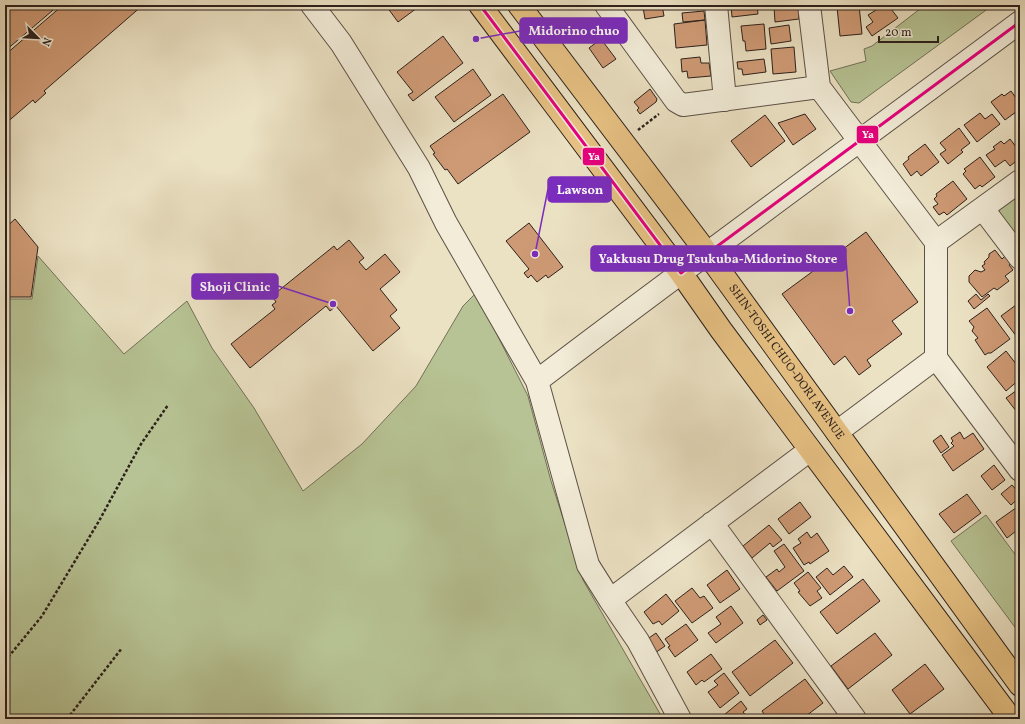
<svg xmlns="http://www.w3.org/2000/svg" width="1025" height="724" font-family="Vollkorn,serif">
<rect width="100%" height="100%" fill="#ebe1c3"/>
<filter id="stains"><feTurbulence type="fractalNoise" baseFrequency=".005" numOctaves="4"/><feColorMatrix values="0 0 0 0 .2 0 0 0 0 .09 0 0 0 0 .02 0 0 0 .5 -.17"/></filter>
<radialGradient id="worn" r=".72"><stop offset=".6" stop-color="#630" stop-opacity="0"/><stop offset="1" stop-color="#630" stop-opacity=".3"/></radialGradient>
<path fill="#b7c394" stroke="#727258" d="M925 5H993L859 103 851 102 830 71 866 61 864 49 872 46Z
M1020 191V245L998 215 1000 206Z
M38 256 124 354 187 301 212 348 254 408 303 491 362 444 416 386 463 306 476 293 528 396 551 481 583 580 663 719H8L5 711V299H32Z
M986 515 1020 561V634L951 541Z"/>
<path fill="#ce9a75" stroke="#2d211c" d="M5 5H59L5 51Z
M63 5H143L44 91 46 93 35 103 33 100 5 124V55Z
M389 5H421L398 22 387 7Z
M640 5H662L664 16 645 19 643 7H640Z
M731 5H757L758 14 732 17Z
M777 5H798L799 19 775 22 774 7H777Z
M859 5 862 34 840 36 837 7Z
M875 5H888L898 18 872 36 866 27 873 22 868 15 876 10 873 6Z
M704 11 705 20 683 22 682 13Z
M705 20 707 45 676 48 674 24Z
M764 24 766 49 746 51 745 41H743L741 26Z
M789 25 791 41 771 44 769 28Z
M443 36 463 63 413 101 408 95 413 92 397 72Z
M601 39 616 59 603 68 589 48Z
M794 47 796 72 773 74 771 49Z
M700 57 701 63H709L711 76 688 78 687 71 682 72 681 59Z
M764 59 766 72 743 75 742 69H738L737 62Z
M473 69 491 95 454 122 435 97Z
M650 89 657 99 656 102 640 114 637 110 639 108 634 102Z
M1011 91 1016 98 1020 96V109L1005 120 991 102 1002 94 1004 96Z
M503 94 530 132 458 184 447 169 445 170 433 154 435 153 430 146Z
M980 113 985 119 992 114 1000 124 977 142 964 125Z
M805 114 816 129 793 145 778 123Z
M765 115 785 141 751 167 731 141Z
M959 128 970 143 961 150 963 152 948 164 940 154 946 150 940 143Z
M1020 132V141L1016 135Z
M1010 139 1020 152V158L1010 166 1005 160 995 167 986 155 995 149 993 147 1001 141 1004 144Z
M925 144 939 162 921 176 917 171 911 176 903 164 909 159 908 157Z
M980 157 995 177 982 187 980 185 975 189 963 174 966 171 964 169Z
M953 181 967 199 947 215 944 212 939 215 933 207 938 204 934 199 937 196 936 194Z
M15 219 38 247 31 297H5V228Z
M529 223 563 267 548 278 546 275 537 282 531 275 528 278 524 273 529 269 506 241Z
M866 232 918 302 892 321 902 334 867 360 871 366 859 375 845 356 834 365 782 294Z
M349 240 364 258 359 262 366 270 385 254 400 272 380 289 397 310 390 316 400 328 373 351 336 306 330 311 326 306 250 368 231 344 275 309 272 305 276 302 272 296 334 246 337 250Z
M995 250 1002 259 1005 256 1011 264 1009 265 1013 270 1005 276 1009 281 997 290 994 288 982 297 969 282V276L975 270 981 272 985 270 982 266 985 264 984 262 989 257V254Z
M1020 277V287L1015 281Z
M976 294 981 300 988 294 990 296 974 309 968 301Z
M1020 302V335L1017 337 1001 316Z
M987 308 1010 339 991 353H988L985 355 975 340 978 338 972 331 974 327 969 321Z
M1006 351 1020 369V379L1006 391 987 367Z
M1020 388V416L1006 398Z
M960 432 964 439 973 433 984 449 953 471 942 455 954 446 951 443 953 441 951 438Z
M941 435 949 447 941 453 933 441Z
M994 465 1005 480 992 490 981 476Z
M1012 485 1020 494V497L1011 505 1001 494Z
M967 494 981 513 954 533 939 514Z
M800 502 811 517 789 534 778 519Z
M1020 505V528L1007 538 996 522Z
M769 525 782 540 773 547 770 543 752 558 743 546Z
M807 532 811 538 817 533 829 551 810 564 809 562 804 565 793 548 801 543 798 539Z
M784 544 804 571 777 591 766 577 777 569 779 572 785 567 774 551Z
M844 566 853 577 830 595 816 577 827 568 833 575Z
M727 570 740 589 720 603 707 585Z
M808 572 821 588 817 591 822 598 810 606 798 592 800 591 794 583Z
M863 579 880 601 837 634 820 612Z
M692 588 700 598 704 596 713 608 692 623 675 601Z
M666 594 679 611 662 625 659 621 653 624 644 612Z
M731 606 743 623 716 643 708 633 721 624 716 617Z
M763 615 767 620 760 625 757 620Z
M686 624 698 640 675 657 668 647 670 646 665 639Z
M656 633 665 646 655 653 646 640Z
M875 633 892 655 848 689 831 666Z
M775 640 793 663 750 696 732 672Z
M711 654 722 669 704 682 702 680 696 685 687 672Z
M925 664 944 689 910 714 892 690Z
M724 673 739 693 720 708 708 692 718 685 714 681Z
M805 679 823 703 802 719H767L762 711Z
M741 701 747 709 743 712 749 719H719Z"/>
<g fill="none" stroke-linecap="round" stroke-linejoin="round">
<defs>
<path id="minor" d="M312 5 341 43 419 168 446 223 537 381 588 565 610 600 638 641 680 719
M606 5 676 101 683 105 819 87
M716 5 725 100
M809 5 819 87 936 242V358L837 432
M983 209 1020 258
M936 242 1020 181
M936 358 1020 470
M537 381C697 259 859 142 1020 22
M712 523 855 719
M610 600 810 450"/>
<g id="major">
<path d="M480 5 681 273 721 330 1011 719"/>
<path id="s1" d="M519 5 707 253 1020 685"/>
</g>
</defs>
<use href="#minor" stroke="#5c5146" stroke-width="24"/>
<use href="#major" stroke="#2d211c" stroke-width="24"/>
<path stroke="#2d211c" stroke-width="2.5" stroke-dasharray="3 2" stroke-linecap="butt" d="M638 130 659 114
M5 661 42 616 99 521 141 444 168 405
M67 719 122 648"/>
<use href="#minor" stroke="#f2ecd8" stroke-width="22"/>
<use href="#major" stroke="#e6c082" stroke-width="22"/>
<defs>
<path id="bus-1" d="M480 5 681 273 1020 22"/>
</defs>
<use href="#bus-1" stroke="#f2ecd8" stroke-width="6"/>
<use href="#bus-1" stroke="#e5007d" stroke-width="3"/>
</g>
<g text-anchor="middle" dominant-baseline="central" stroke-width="4" stroke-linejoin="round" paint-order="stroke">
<g font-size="12" fill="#2d211c" stroke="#f2ecd8">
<text stroke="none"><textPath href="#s1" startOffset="446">SHIN-TOSHI CHUO-DORI AVENUE</textPath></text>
</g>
</g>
<path fill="none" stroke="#7b2cbf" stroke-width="1.5" d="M476 39L520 31M535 254L548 189M850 311L846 259M333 304L278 286"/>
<g fill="#7b2cbf" stroke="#f2ecd8" stroke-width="1.5">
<circle cx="476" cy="39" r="4"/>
<circle cx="535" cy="254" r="4"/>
<circle cx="850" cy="311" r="4"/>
<circle cx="333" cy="304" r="4"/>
</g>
<g fill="#7b2cbf" stroke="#7b2cbf" stroke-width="1.5">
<rect x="520" y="18" width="107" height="25" rx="4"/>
<rect x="548" y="177" width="63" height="25" rx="4"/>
<rect x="591" y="246" width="255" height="25" rx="4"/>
<rect x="192" y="274" width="86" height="25" rx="4"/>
</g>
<g font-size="13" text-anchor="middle" font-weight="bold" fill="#fff">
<text x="574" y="35">Midorino chuo</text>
<text x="580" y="194">Lawson</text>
<text x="718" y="263">Yakkusu Drug Tsukuba-Midorino Store</text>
<text x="235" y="291">Shoji Clinic</text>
</g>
<g stroke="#f2ecd8" stroke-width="1.5">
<rect x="856" y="125" width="23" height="19" rx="4" fill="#e5007d"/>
<rect x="582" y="147" width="23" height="19" rx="4" fill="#e5007d"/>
</g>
<g font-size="11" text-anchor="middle" font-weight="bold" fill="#fff">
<text x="868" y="138">Ya</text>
<text x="594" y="160">Ya</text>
</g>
<rect width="1025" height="724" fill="none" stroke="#ebe1c3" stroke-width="20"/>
<rect x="6" y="6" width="1013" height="712" fill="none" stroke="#2d211c" stroke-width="2"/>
<rect x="10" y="10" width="1005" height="704" fill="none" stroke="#2d211c"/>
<g transform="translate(38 38) rotate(114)" stroke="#f2ecd8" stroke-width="3" paint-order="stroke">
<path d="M0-3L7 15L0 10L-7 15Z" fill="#2d211c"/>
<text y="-6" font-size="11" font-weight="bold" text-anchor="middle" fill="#2d211c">N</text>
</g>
<path d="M879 36v6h59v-6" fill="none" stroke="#2d211c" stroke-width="2"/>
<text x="885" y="36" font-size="12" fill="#2d211c" stroke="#f2ecd8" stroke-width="3" paint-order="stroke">20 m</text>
<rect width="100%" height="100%" filter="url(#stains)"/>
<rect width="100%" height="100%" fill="url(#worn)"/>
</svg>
